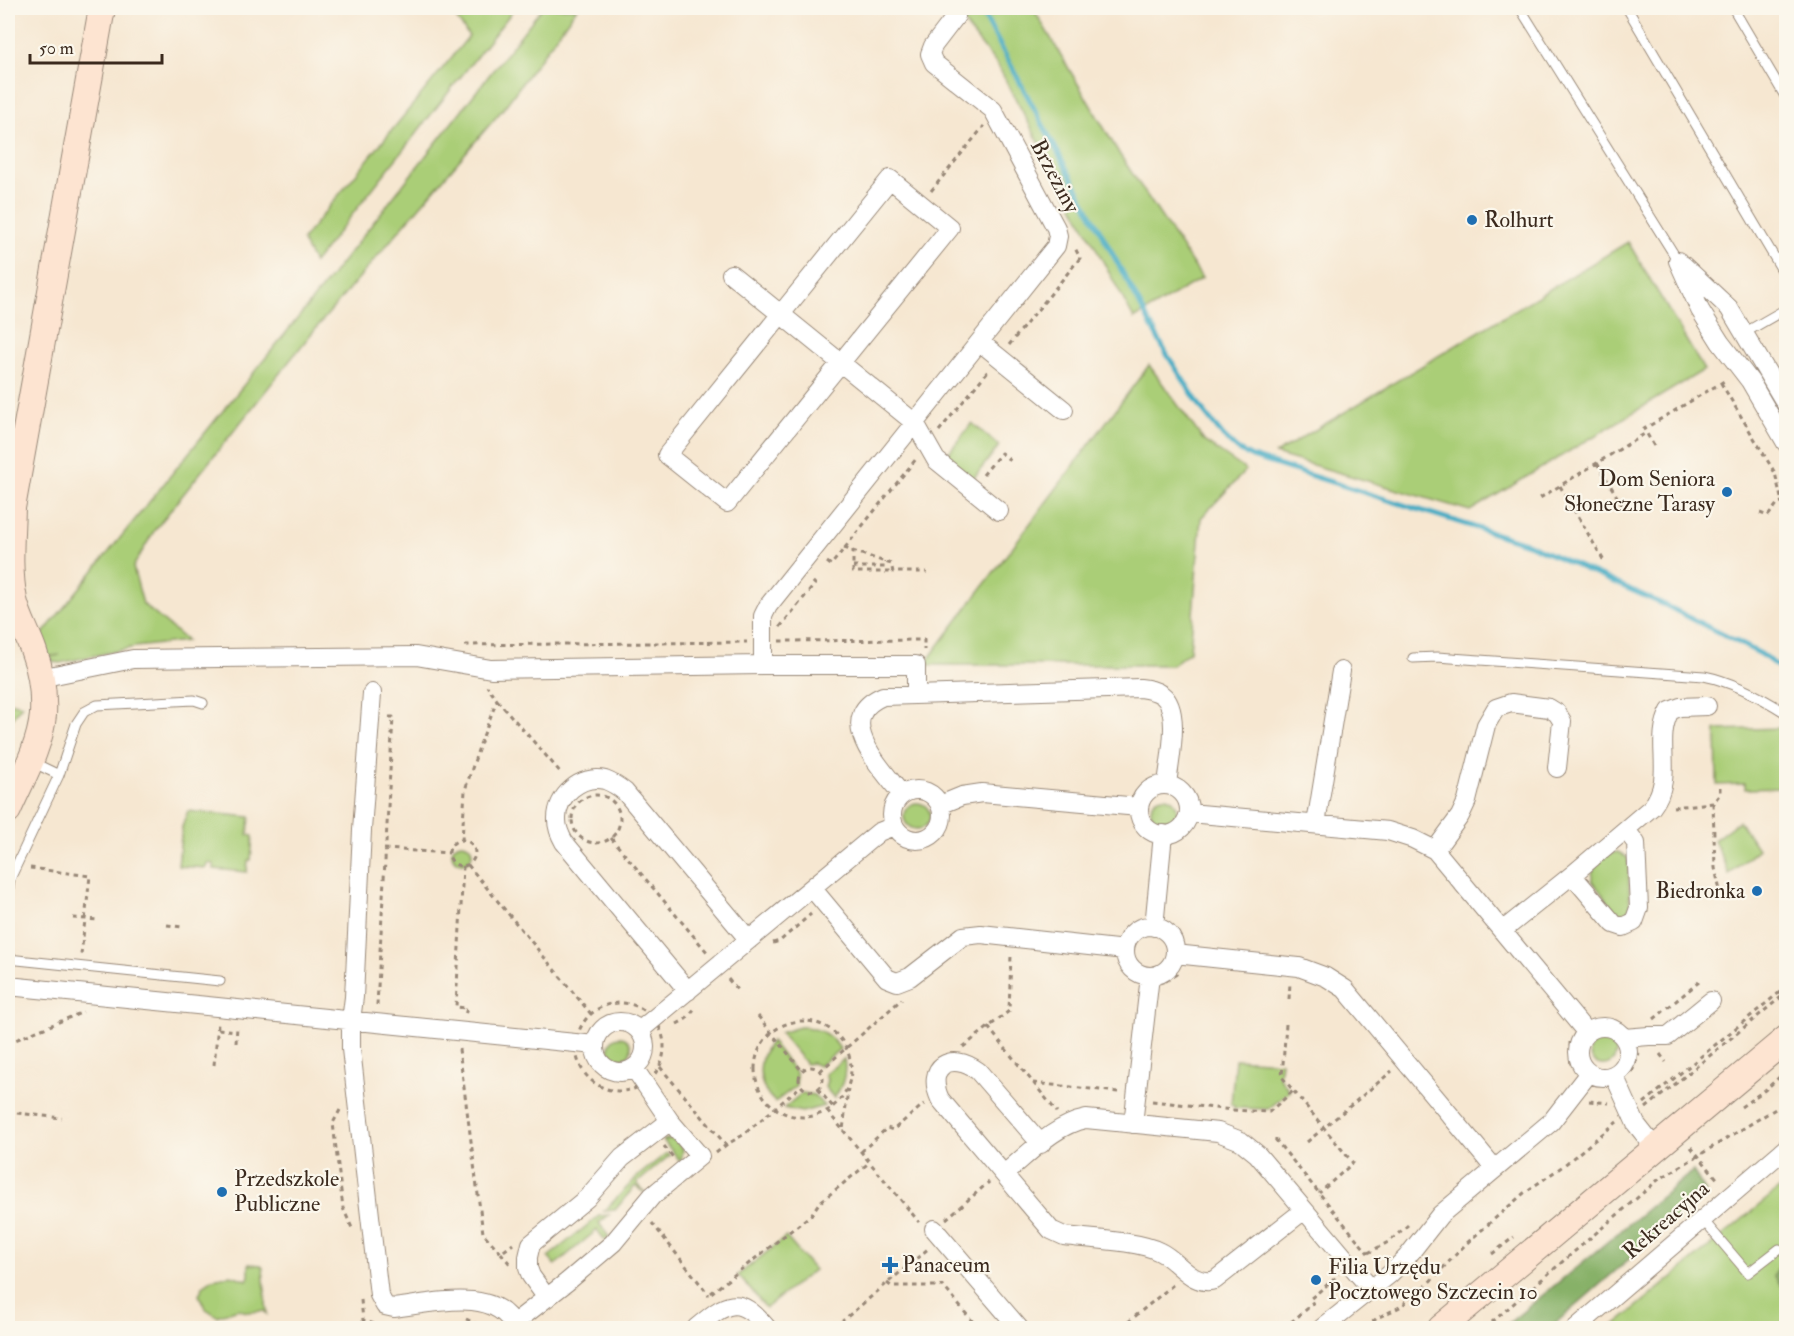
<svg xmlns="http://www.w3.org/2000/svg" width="1794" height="1336" font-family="'IM FELL Double Pica',serif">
<rect width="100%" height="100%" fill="#fbf7ec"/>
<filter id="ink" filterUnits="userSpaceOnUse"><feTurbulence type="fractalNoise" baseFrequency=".0167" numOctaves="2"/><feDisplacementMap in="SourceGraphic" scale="12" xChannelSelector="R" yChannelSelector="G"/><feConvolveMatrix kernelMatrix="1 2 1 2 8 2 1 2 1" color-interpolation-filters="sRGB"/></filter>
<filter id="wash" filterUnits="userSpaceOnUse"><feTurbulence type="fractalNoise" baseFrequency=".008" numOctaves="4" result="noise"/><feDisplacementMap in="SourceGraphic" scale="24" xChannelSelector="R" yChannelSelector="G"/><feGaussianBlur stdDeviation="1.35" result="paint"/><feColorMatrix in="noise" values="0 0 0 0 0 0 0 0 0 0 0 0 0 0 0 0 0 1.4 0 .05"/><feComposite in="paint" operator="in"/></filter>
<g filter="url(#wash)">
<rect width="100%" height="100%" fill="#f6e7d1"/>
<path fill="#aace77" stroke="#727c4a" stroke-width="1.5" d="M449 8H515L314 263 302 240 469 36Z
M542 8H577L503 109 311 334 154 531 133 567 143 604 187 641 135 647 60 663 53 662 49 657 60 655 44 657 40 637 310 303Z
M952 8H1033L1120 155 1202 278 1134 319 998 66Z
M1628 242 1704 370 1470 511 1275 454Z
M1149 365 1204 441 1246 470 1201 518 1190 651 1172 665H924Z
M972 423 999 446 973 479 946 456Z
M8 702 22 705 8 724Z
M1783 728 1785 788 1745 789V784L1717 785 1716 730Z
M1151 810a13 13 0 1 1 26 0a13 13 0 1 1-26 0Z
M904 816a13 13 0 1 1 26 0a13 13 0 1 1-26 0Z
M188 811 250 817 248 835 253 836 251 860H248L247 872 214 869V864L207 863 206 868 178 866 182 827Z
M1739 821 1758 849 1729 874 1714 840Z
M452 853a10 10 0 1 1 20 0a10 10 0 1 1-20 0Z
M1618 852 1628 858 1630 909 1624 914 1616 912 1592 881C1590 867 1604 853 1618 852Z
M800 1027C817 1027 831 1034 840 1049L819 1066 812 1063 806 1064 780 1033Z
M609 1048a11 11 0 1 1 22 0a11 11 0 1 1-22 0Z
M1590 1052a13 13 0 1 1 26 0a13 13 0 1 1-26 0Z
M771 1041 796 1073V1086L775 1102C756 1085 756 1060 771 1041Z
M844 1059C847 1074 843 1086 834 1098L825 1087 827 1080 825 1074Z
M1235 1059 1281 1062 1279 1077 1290 1091 1268 1109 1234 1108V1105L1231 1104Z
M802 1093 814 1095 824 1106 802 1112 784 1108Z
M668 1139 675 1140 683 1149 681 1162 663 1140Z
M667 1153 670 1155 637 1183 645 1193 635 1186 615 1210 604 1211 639 1175Z
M1786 1183V1253L1774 1276 1786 1291V1328H1611Z
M609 1215 599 1223 609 1237 605 1240 597 1230 555 1265 548 1257 599 1216Z
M786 1237 814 1270 766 1308 738 1275Z
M249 1264 261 1265 263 1268 267 1314 264 1311 247 1312 238 1309 217 1316 205 1308 199 1295 203 1286 213 1279 231 1275 247 1280 249 1276Z"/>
<path fill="#87b168" stroke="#616e43" stroke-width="1.5" d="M1693 1171 1706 1192 1550 1328H1503Z
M1786 1253V1291L1774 1276Z"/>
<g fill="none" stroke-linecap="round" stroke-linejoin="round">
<path stroke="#44acc4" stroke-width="5" d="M980 8 1166 353 1204 412 1223 436 1237 449 1252 457 1528 544 1665 605 1761 654 1786 673"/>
</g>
</g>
<g filter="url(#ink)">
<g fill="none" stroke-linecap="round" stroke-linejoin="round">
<defs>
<path id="lane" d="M1520 8 1678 261
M1627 8 1786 277
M1733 8 1786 98
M1744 333 1786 309
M1413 658 1437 657 1704 676C1734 682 1761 697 1786 713
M32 762 59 775
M8 895 10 879 59 775 76 724 84 712 97 705 194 700 203 703
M8 959 220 981
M1703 1220 1748 1273 1779 1249"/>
<path id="street" d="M890 179 950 228 727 503 667 455Z
M1678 261 1700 310 1720 342 1750 381 1786 443
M1683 265 1729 308 1786 404
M731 274 915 423 936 460 999 511
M980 342 1064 410
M763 665V616L768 606 1056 246 1058 236 1056 228 993 110 934 63 930 54 933 46 956 16
M40 678 133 659 416 656 491 669 763 665H916V695
M372 693 362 830 354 997 351 1021V1049L379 1295 385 1306 394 1308C431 1304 496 1285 515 1328
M1139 810a25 25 0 1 1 50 0a25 25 0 1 1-50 0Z
M892 815a25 25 0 1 1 50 0a25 25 0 1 1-50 0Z
M902 795C881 767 831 718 883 696L1140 688C1148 689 1155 690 1162 695 1182 710 1169 762 1167 785
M940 805 962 796 982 793 1139 807
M1189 813 1388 831 1413 839 1435 850 1587 1033
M1316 824 1341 671
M1435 850 1460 816 1467 801 1486 725 1496 708 1511 703 1549 708 1557 713 1562 721 1557 768
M1572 875 1614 924 1623 927 1634 922 1639 908 1636 843 1626 830
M812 888 887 978 897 982 910 977 963 936 981 934 1125 950
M1125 951a25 25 0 1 1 50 0a25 25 0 1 1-50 0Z
M1154 927 1163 834
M1502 931 1572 875 1652 807C1676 776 1653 742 1670 711L1680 707 1707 706
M1175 954 1299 967 1326 977 1345 989 1495 1169
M8 986 595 1045
M688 991 564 842C560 835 557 828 557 820 556 796 581 774 605 780 613 783 619 787 625 792L749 940
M595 1047a25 25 0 1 1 50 0a25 25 0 1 1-50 0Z
M1578 1052a25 25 0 1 1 50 0a25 25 0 1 1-50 0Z
M639 1031 879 832 894 826
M1624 1038 1649 1036H1668L1711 1001
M634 1068 670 1121
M1614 1075 1636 1124 1655 1148
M1133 1124 1150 976
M1041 1144 978 1071C951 1051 925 1066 940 1099L1051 1230 1064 1236C1088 1239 1140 1241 1160 1252 1179 1261 1192 1287 1215 1280L1303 1211
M1004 1174C1029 1154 1054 1125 1086 1119L1218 1132 1241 1141 1257 1154 1371 1289
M934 1229 1019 1328
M513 1324 567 1282 613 1243 652 1196 700 1156 670 1121 622 1158 587 1198 531 1244 528 1257V1268L531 1276 547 1298
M696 1328C726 1303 738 1293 767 1328
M1322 1328 1390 1274 1407 1257 1440 1215 1551 1122 1589 1073
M1576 1328 1786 1148"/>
<path id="secondary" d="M8 810C21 780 40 748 43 715 44 695 41 671 34 652 28 634 18 618 14 600 8 569 11 539 12 508L102 8
M1441 1328 1786 1039"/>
</defs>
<use href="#lane" stroke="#988878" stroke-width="11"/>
<use href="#street" stroke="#988878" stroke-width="20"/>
<use href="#secondary" stroke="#988878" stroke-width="28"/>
<path stroke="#988878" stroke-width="3" stroke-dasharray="4.5 4.5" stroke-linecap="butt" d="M931 191 984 126
M1009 345 1080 258 1074 246
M1721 383 1775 473 1782 502
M939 431 988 371
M1654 446 1644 429 1726 380
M1597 463 1625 510
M983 475 1001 453 1012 462
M1560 486 1604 561
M1540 498 1646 433
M1760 513 1768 516 1778 503 1786 501
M844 548 891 564 893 572H927
M853 550V572H893
M827 562 831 565 916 459
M853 567H885V562
M780 627 815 584 810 579
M779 641 924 640V650
M465 645 747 642
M497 700 562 774
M572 819a24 24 0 1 1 48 0a24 24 0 1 1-48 0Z
M1713 803 1715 868 1720 891
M1673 807 1713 803 1720 794V785
M611 838 707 952
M449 853a13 13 0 1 1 26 0a13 13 0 1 1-26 0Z
M462 841 465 790 479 747 497 700 487 686
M384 849 449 853
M468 865 591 1014
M463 866 456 1007 467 1008 465 1015
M30 868 90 876 81 955
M73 918 99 920
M167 925 182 927
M773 943 780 941 811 914
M728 979 738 991
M1166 981 1178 973
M1289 999 1290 983
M576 1047a44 44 0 1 1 88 0a44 44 0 1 1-88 0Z
M377 1005 393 717H388
M758 1016 802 1071
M1654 1019 1699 982
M1599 1020 1616 1022
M755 1069a48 48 0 1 1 96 0a48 48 0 1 1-96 0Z
M677 1024 686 1019 696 1007
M1286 1024 1282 1077 1353 1163 1319 1193
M988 1027 1057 1112
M218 1029 237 1031
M1570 1042 1571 1068
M8 1043 83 1012
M236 1043 237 1026
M963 1047 1009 1011 1011 955
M459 1049 483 1233 501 1253 513 1244
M1660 1054 1666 1062
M214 1065 218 1024
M799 1079a12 12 0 1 1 24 0a12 12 0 1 1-24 0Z
M660 1067 726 1145 743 1135 801 1086
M820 1071 902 999
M1632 1072 1639 1053
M1033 1083 1119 1092
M818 1089 833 1107
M1152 1101 1232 1110 1269 1112 1293 1091
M1589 1101 1609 1103
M1644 1103 1786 987
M1741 1107 1765 1090 1786 1071
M1646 1108 1786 993
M340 1110 333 1123 343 1208 352 1228
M827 1111 843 1130 848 1089
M8 1112 62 1118
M843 1130 919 1222
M1275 1139 1368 1253
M1307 1142 1392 1071
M664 1146 673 1157
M1691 1147 1719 1181
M861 1152 887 1128 893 1130 924 1104
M716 1153 726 1145
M946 1219 989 1182
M652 1223 709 1295
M501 1253 510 1264
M1368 1253 1390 1241 1408 1225
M1492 1254 1514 1237
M887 1283 891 1286H943L978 1328
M711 1293 811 1215 819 1203 870 1162
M361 1300 363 1320 380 1326 384 1325
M466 1319 485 1328
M834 1328 929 1248
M1121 1328 1174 1284
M1284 1328 1313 1304 1310 1299 1339 1275
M1366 1328 1377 1318 1404 1305 1407 1298 1419 1293 1467 1243 1524 1193 1563 1166 1617 1122
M1485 1328 1658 1180 1777 1108 1786 1100"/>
<use href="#lane" stroke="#fff" stroke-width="9"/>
<use href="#street" stroke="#fff" stroke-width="18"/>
<use href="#secondary" stroke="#fde4d1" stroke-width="26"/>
</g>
</g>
<g fill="#1f6fb2" stroke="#fbf7ec" stroke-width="2">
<circle cx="1472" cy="220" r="6"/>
<circle cx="1727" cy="492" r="6"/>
<circle cx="1757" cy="891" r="6"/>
<circle cx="222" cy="1192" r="6"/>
<path d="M887 1256h6v6h6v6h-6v6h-6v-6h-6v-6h6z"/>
<circle cx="1316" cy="1280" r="6"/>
</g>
<g text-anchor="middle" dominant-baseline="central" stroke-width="4.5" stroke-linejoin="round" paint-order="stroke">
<g font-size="22" fill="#3b2a1e" stroke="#fbf7ec">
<text transform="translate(1055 176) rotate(62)">Brzeziny</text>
<text transform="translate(1666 1220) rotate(-41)">Rekreacyjna</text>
</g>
<g font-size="22" fill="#3b2a1e" stroke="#fbf7ec" text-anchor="start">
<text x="1484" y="220">Rolhurt</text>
<text x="1715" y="479" text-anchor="end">Dom Seniora<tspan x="1715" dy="25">Słoneczne Tarasy</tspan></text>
<text x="1745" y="891" text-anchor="end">Biedronka</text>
<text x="234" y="1179">Przedszkole<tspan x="234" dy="25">Publiczne</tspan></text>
<text x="902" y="1265">Panaceum</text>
<text x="1328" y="1267">Filia Urzędu<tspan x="1328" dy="25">Pocztowego Szczecin 10</tspan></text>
</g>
</g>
<rect width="1794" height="1336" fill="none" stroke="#fbf7ec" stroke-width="30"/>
<path d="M30 54v9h132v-9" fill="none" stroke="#3b2a1e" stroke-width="3"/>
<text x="39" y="54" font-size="18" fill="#3b2a1e" stroke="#fbf7ec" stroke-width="4.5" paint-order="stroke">50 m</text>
</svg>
